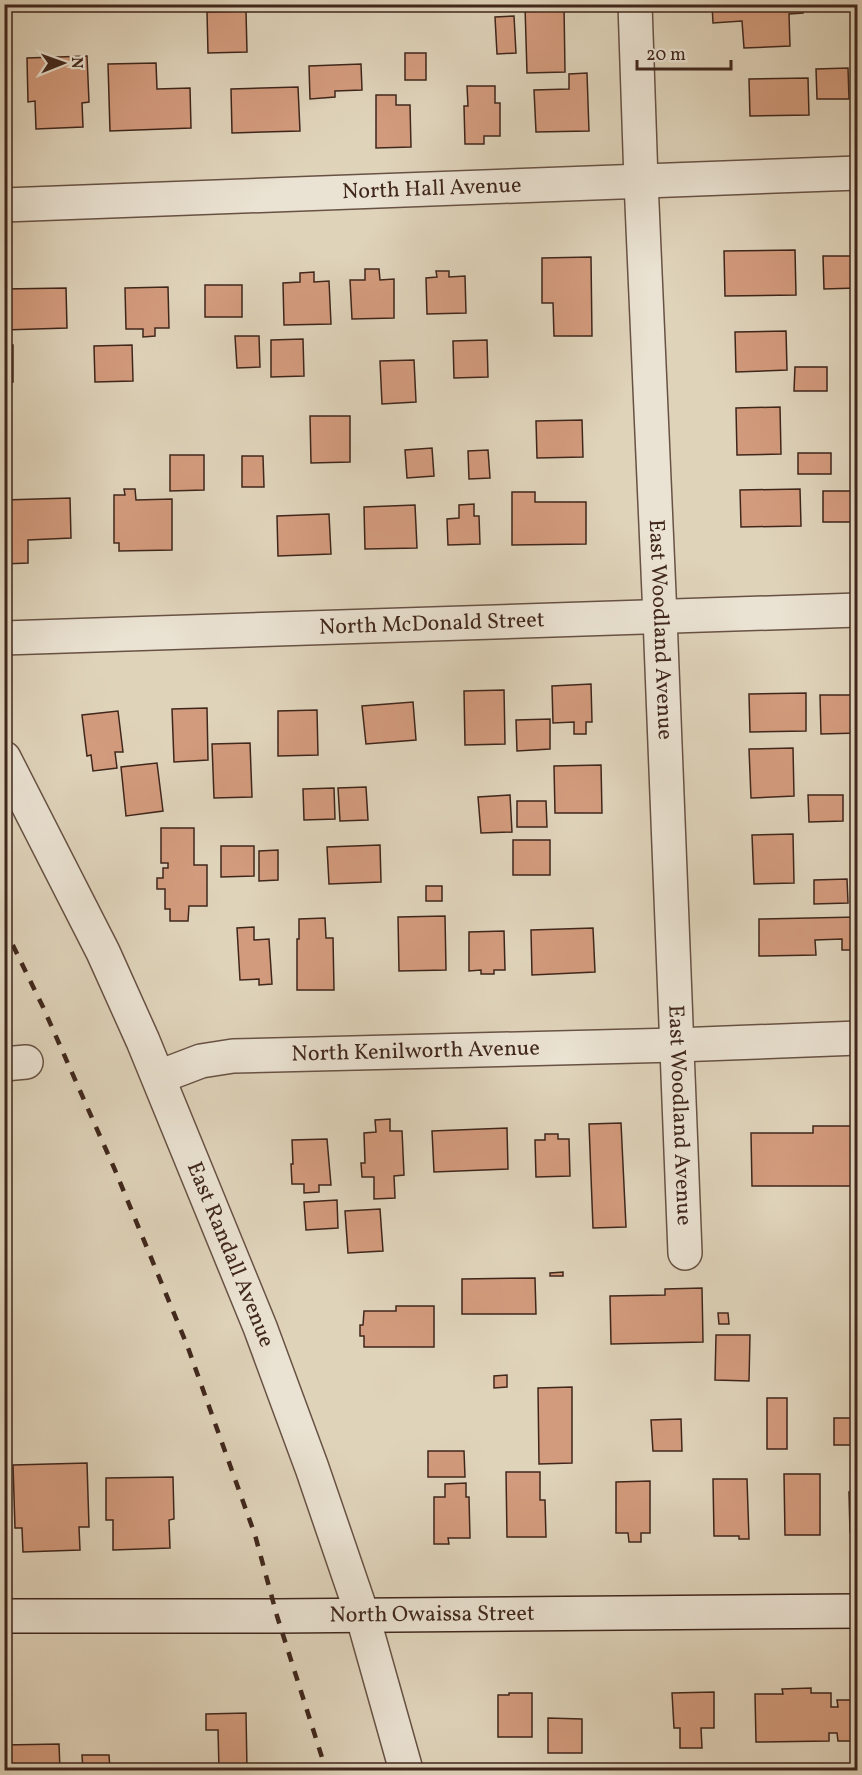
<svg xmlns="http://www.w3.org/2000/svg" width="862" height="1775" font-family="Vollkorn,serif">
<rect width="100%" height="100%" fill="#dfd3ba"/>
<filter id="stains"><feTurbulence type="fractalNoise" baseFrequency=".00333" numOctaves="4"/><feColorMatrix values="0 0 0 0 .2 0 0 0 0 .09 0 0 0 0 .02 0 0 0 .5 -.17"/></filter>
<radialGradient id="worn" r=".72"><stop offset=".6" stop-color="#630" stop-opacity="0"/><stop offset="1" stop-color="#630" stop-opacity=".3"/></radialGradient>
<path fill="#d39b7d" stroke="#40271c" stroke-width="1.5" d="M712 4H803V13L789 14 790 46 744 48 742 21 713 23Z
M564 5 565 72 527 73 525 6Z
M246 11 247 52 208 53 207 12Z
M514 16 516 53 497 54 495 17Z
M405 53H426V80H405Z
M87 56 89 102 82 103 83 127 36 129 35 101 28 102 27 58Z
M156 63 157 89 190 88 191 128 110 131 108 64Z
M361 64 362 90 335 91V97L310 99 309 66Z
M848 68 849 99H817L816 69Z
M587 73 589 131 536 132 534 90 569 89V74Z
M808 78 809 115 750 116 749 79Z
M467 86H495V103H500V136H484V144H465L464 106H468Z
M298 87 300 131 232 133 231 89Z
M376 95H396V105H410L411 147 376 148Z
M795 250 796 295 725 296 724 251Z
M823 256H855L856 288 824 289Z
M591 257 592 336H554L553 303H542V258Z
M365 269H379L380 280 394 279V318L352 319 350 280H365Z
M436 271H449V277L465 276 466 313 427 314 426 278 437 277Z
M314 272V282L329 281 331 324 284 325 283 283 300 282V273Z
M205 285H242V317H205Z
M168 287 169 328H155V336L143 337V329H126L125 288Z
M66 288 67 328 4 330V289Z
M786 331 787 370 736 372 735 332Z
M235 336H259L260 367 237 368Z
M303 339 304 376 271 377V340Z
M487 340 488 377 454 378 453 341Z
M4 345H13V382H4Z
M132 345 133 381 95 382 94 346Z
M414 360 416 402 382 404 380 361Z
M795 367H827V391H794Z
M780 407 781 454 737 455 736 408Z
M310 416H350V462L311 463Z
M582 420 583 457 537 458 536 421Z
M432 448 434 476 407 478 405 450Z
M488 450 490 478 469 479 468 451Z
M798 453H831V474H798Z
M170 455H204V490L170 491Z
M242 456H263L264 487H242Z
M124 489H135L136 500 172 499V550L119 551V543H114V495H125Z
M800 489 801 526 741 527 740 490Z
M823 491H855V522H823Z
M512 492H535V502H586V544L512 545Z
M70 498 71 538 28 540V563L4 564V500Z
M474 504V516H479L480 544 448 545 447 519 459 518V505Z
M415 505 417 548 365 549 364 507Z
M329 514 331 554 278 556 277 516Z
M591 684 592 722H586V734H574V722L553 723 552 686Z
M504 690 505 744 465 745 464 691Z
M806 693V731L750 732 749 694Z
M820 695H858V733L821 734Z
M413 702 416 740 366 744 362 706Z
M207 708 208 760 174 762 172 709Z
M317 710 318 755 278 756V711Z
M118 711 123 752H115L117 768 93 771 91 755 87 756 82 715Z
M550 719V749L517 751 516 720Z
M250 743 252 797 214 798 212 744Z
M793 748 794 796 751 798 749 749Z
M157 763 163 811 126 816 121 767Z
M601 765 602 813H555L554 766Z
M366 787 368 820 340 821 338 788Z
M334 788 335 819 304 820 303 789Z
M510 795 512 832 481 833 478 797Z
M808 795H843V821L809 822Z
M517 801H546L547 827H517Z
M161 828H194V865H207V906H189L188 921H170V909H165V889H157V878H163V868H168V863H161Z
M793 834 794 883 754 884 752 835Z
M513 840H550V875H513Z
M380 845 381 882 329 884 327 847Z
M221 846H254V876L221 877Z
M278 850V880L259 881V851Z
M847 879 848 903 814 904V880Z
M426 886H442V901H426Z
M445 916 446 970 399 971 398 917Z
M858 917V950H842V939L815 940 816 955 759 956V919Z
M325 918 326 938H333L334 990H297V939H299V919Z
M254 927V940L269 939 272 984 259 985V979L240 980 237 928Z
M593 928 595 972 532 975 531 930Z
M504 931 505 970H494V974H481V970L469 971V932Z
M390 1119V1131H402L404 1175 394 1176 395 1198 374 1199V1177H362L361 1163H365L364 1133 376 1132 375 1120Z
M621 1123 626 1227 593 1228 589 1124Z
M813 1126H852V1186H752L751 1133H813Z
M507 1128 508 1169 434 1172 432 1131Z
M545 1134H558V1139H569L570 1176 536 1177 535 1140H545Z
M327 1139 331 1185H319V1192L304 1193V1184H292L291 1164H293L292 1140Z
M337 1200 338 1228 306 1230 304 1202Z
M380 1209 383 1251 348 1253 345 1211Z
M563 1272V1276H550V1273Z
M535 1278 536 1314H462V1279Z
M702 1288 703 1342 611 1344 610 1296 665 1295V1289Z
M396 1306H434V1347H364V1336H360V1325H363L364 1311H396Z
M718 1313H728L729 1324H719Z
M716 1335H750L749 1381 715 1380Z
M507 1375V1387L494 1388V1376Z
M572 1387V1463L539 1464 538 1388Z
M767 1398H787V1449H767Z
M834 1418H853V1445H834Z
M681 1419 682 1451H653L651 1420Z
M428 1451H464L465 1477H428Z
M87 1463 89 1527H79L80 1550 23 1552 22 1528H15L13 1465Z
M506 1472H540V1500H545L546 1537H507Z
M784 1474H820V1535H785Z
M173 1477 174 1519 169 1520 170 1548 113 1550V1520H106V1478Z
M713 1479H747L749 1539H739V1536H714Z
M650 1481V1533H641V1542H629L628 1533H616V1482Z
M466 1483V1497H469L470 1538H448L449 1544H434V1497H445V1484Z
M849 1492H858V1532H850Z
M811 1688V1693H831V1707H838L837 1700H858V1741H838L837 1733H829V1741L756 1742 755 1694H783L782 1689Z
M714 1692V1728H701L702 1748H680V1728H674L672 1693Z
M509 1693H532V1737H498V1695H509Z
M246 1713 247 1770H219L218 1730H206V1714Z
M548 1718 582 1719V1753H548Z
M59 1744 60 1770H4V1745Z
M82 1755H109L110 1770H83Z"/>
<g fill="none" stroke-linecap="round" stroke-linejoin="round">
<defs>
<g id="street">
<path id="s1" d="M635 4 641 181 660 617 685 1253"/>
<path id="s2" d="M4 205 858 173"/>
<path id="s3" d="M4 638 858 610"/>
<path id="s4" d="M4 758 103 952 143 1041 260 1327 312 1468 362 1614 406 1770"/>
<path d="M4 1064 26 1062"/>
<path id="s5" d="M159 1077 201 1061 233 1056 676 1045 858 1038"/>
</g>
<g id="secondary">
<path id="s6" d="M4 1616H277L858 1611"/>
</g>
</defs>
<use href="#street" stroke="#685244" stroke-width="36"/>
<use href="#secondary" stroke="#40271c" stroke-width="36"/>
<use href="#street" stroke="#eae2d2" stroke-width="33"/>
<use href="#secondary" stroke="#eae2d2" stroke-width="33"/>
<path stroke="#40271c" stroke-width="4.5" stroke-dasharray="10 10" stroke-linecap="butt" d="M4 927 43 1007 115 1170 187 1345 255 1535 277 1616 326 1770"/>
</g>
<g text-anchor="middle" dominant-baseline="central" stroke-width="4.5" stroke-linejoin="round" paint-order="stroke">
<g font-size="22" fill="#40271c" stroke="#eae2d2">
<text stroke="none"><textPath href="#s2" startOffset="428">North Hall Avenue</textPath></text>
<text stroke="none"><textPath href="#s3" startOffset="428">North McDonald Street</textPath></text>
<text stroke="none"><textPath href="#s1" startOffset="626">East Woodland Avenue</textPath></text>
<text stroke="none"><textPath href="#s5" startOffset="260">North Kenilworth Avenue</textPath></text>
<text stroke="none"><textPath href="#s1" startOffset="1112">East Woodland Avenue</textPath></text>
<text stroke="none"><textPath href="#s4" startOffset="546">East Randall Avenue</textPath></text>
<text stroke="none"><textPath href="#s6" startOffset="428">North Owaissa Street</textPath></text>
</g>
</g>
<rect width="862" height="1775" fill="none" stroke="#dfd3ba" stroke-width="24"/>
<rect x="6" y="6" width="850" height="1763" fill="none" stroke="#40271c" stroke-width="3"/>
<rect x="12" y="12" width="838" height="1751" fill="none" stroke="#40271c" stroke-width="1.5"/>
<g transform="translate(63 63) rotate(89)" stroke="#eae2d2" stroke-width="4.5" paint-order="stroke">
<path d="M0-4.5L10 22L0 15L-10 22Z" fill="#40271c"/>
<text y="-9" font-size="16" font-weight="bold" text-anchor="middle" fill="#40271c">N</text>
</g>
<path d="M637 60v9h94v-9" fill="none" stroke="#40271c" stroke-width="3"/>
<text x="646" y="60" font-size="18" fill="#40271c" stroke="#eae2d2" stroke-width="4.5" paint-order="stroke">20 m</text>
<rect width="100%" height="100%" filter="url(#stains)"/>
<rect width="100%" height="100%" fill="url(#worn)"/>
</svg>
